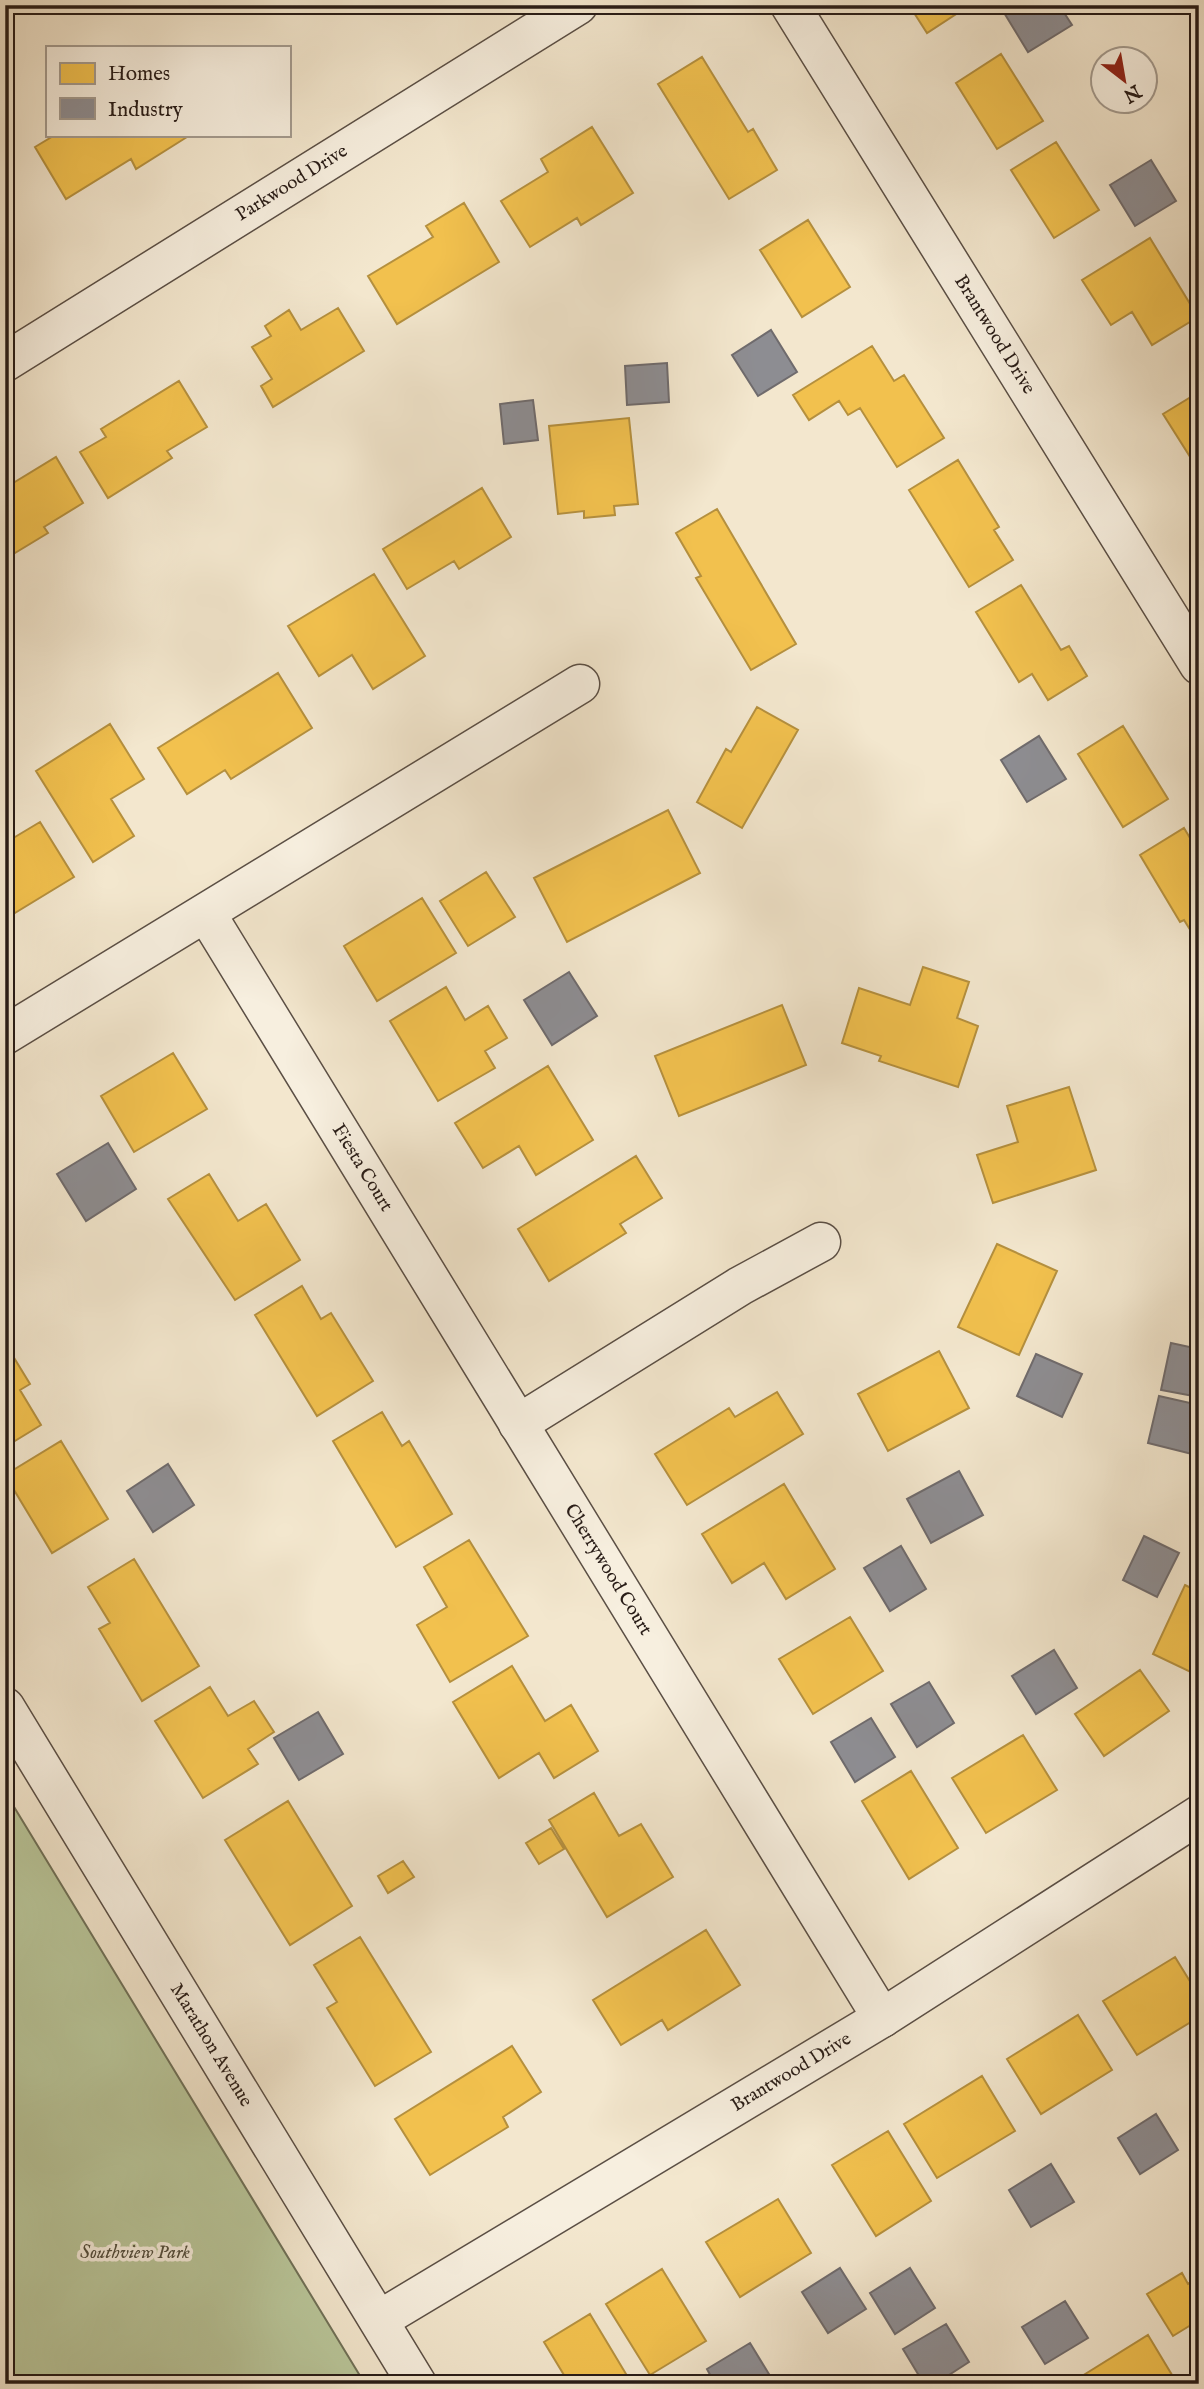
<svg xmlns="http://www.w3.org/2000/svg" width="1204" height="2389" font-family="'IM FELL English',serif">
<rect width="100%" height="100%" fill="#f3e7ce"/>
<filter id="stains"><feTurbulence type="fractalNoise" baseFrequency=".00286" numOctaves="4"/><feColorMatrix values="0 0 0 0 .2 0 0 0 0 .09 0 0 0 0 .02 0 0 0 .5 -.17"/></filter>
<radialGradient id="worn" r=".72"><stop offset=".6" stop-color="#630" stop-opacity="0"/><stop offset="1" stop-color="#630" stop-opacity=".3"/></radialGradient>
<path fill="#b9c69a" stroke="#707158" stroke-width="2" d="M5 1792 365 2384H5Z"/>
<path fill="#f2c14e" stroke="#b5903e" stroke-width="2" d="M246 5H261L250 12Z
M909 5H970L927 33Z
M1001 54 1043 121 997 149 956 83Z
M702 57 748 132 753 129 777 170 729 199 658 84Z
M592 127 633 193 581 225 577 218 530 247 501 201 548 172 541 159Z
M55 135H186L187 137 136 169 131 159 66 199 35 147Z
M1056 142 1099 210 1054 238 1011 170Z
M464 203 499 262 397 324 368 276 433 237 426 226Z
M808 220 850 287 802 317 760 250Z
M1150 238 1198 317 1152 345 1132 312 1111 325 1082 280Z
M338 308 364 351 273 407 261 386 272 379 252 347 271 336 265 326 289 310 301 330Z
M872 346 894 381 904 375 944 438 897 467 860 408 848 415 839 401 809 420 793 395Z
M179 381 207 427 167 451 172 458 108 498 80 452 106 437 101 429Z
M1199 392V471L1163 414Z
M629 418 638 504 614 506 615 515 584 518V511L558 514 549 426Z
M56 457 83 503 44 527 48 533 5 559V488Z
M958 460 999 527 994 530 1013 560 969 587 909 490Z
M482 488 511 537 459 569 454 561 407 589 383 549Z
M717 509 796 644 751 670 696 578 701 576 676 533Z
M374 574 425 656 373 689 352 655 319 676 288 626Z
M1021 585 1061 650 1069 646 1087 676 1048 700 1032 674 1019 682 976 612Z
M278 673 312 728 231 779 225 770 187 794 158 748Z
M757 707 798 730 742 828 697 802 726 749 731 752Z
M110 724 144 779 111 799 134 836 93 862 36 771Z
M1123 726 1168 799 1123 827 1078 754Z
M668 810 700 873 567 942 534 878Z
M40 822 74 877 5 919V843Z
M1184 828 1199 853V944L1184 920 1180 922 1140 855Z
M486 872 515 917 468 946 440 901Z
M422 898 456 953 377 1001 344 946Z
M923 967 969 982 957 1018 978 1026 958 1087 879 1061 881 1056 842 1043 859 988 910 1005Z
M446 987 465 1020 488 1006 507 1038 485 1051 495 1068 438 1101 390 1021Z
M782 1005 806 1065 679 1116 655 1056Z
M173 1053 207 1109 134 1152 101 1096Z
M548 1066 593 1140 536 1175 519 1146 483 1168 455 1123Z
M1069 1087 1096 1170 993 1203 977 1155 1018 1142 1007 1106Z
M636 1156 662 1198 620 1224 626 1233 549 1281 518 1229Z
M209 1174 238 1221 266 1204 300 1260 235 1300 168 1199Z
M5 1215 13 1227 5 1231Z
M997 1244 1057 1271 1019 1355 958 1327Z
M302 1286 321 1319 331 1313 373 1381 317 1416 255 1315Z
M5 1343 30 1384 20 1390 41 1425 5 1447Z
M939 1351 969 1408 888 1451 858 1394Z
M777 1392 803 1434 687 1505 655 1454 729 1408 735 1417Z
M382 1412 402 1446 409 1441 452 1514 396 1547 333 1441Z
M61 1441 108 1519 52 1553 5 1475Z
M784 1484 835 1569 786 1599 764 1563 732 1583 702 1534Z
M469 1540 528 1636 450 1682 417 1625 447 1607 424 1567Z
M134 1559 199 1666 142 1701 99 1629 110 1623 88 1587Z
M1185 1585 1199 1592V1676L1153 1654Z
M850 1617 883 1671 813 1714 779 1659Z
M512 1666 545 1721 571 1705 598 1751 554 1778 539 1753 499 1778 453 1702Z
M1140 1670 1169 1711 1104 1756 1075 1714Z
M210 1687 228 1716 254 1701 274 1732 248 1749 258 1764 203 1798 155 1721Z
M1023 1735 1057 1790 986 1833 952 1778Z
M911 1771 958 1848 909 1879 862 1801Z
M594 1793 619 1836 641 1824 673 1877 607 1917 549 1820Z
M288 1801 352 1906 290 1945 225 1840Z
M551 1828 564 1849 539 1864 526 1843Z
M403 1861 414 1877 388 1893 378 1876Z
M706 1930 740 1985 668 2030 662 2020 621 2045 593 2000Z
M360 1937 431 2052 375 2086 327 2008 337 2002 314 1965Z
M1175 1957 1199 1996V2017L1137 2055 1103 2001Z
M1078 2015 1112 2070 1041 2114 1007 2059Z
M512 2046 541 2092 503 2117 508 2127 430 2175 395 2119Z
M982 2076 1015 2131 937 2178 904 2124Z
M888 2131 931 2201 876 2236 832 2165Z
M778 2199 811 2253 740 2297 706 2242Z
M662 2269 706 2341 650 2375 606 2304Z
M1182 2273 1188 2284 1199 2278V2320L1173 2336 1147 2294Z
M590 2314 632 2384H561L567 2380 544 2342Z
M1148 2335 1175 2380 1168 2384H1087L1082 2376Z"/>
<path fill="#8d8d92" stroke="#6f6b6d" stroke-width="2" d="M1012 5H1059L1072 25 1028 52 1003 11Z
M1151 160 1176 201 1135 226 1110 185Z
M771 330 797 372 758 396 732 355Z
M667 363 669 402 627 405 625 366Z
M533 400 538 440 504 444 500 404Z
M1039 736 1066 779 1027 802 1001 760Z
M569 972 597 1016 552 1045 524 1000Z
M108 1143 136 1189 86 1221 57 1174Z
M1171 1343 1199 1349V1397L1161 1390Z
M1036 1354 1082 1374 1062 1417 1017 1396Z
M1159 1396 1199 1405 1196 1455 1148 1443Z
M168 1464 194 1505 153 1532 127 1491Z
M959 1471 983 1515 931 1543 907 1499Z
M1144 1536 1179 1553 1157 1597 1123 1580Z
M901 1546 926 1589 890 1611 864 1568Z
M1054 1650 1077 1688 1036 1714 1012 1676Z
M929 1682 954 1723 917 1747 891 1704Z
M318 1712 343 1754 299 1780 274 1738Z
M871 1718 895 1757 855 1782 831 1742Z
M1156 2114 1178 2150 1140 2174 1118 2138Z
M1051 2164 1074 2202 1031 2227 1009 2190Z
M840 2268 866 2309 828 2333 802 2292Z
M910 2268 935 2308 895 2334 870 2293Z
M1065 2301 1088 2338 1045 2364 1022 2327Z
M946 2324 969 2362 935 2384H924L903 2349Z
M750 2343 775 2384H715L707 2369Z"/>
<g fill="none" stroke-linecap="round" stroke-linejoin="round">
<defs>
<g id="minor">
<path id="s1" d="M790 5 1199 665"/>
<path id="s2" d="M5 362 578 5"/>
<path id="s3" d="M206 913 882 2018"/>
<path d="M5 1035 580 684"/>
<path d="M518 1424 740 1286 821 1242"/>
<path id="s4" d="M5 1707 417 2384"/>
<path id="s5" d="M379 2320 882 2018 1199 1815"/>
</g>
</defs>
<use href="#minor" stroke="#5b4f45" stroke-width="41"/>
<use href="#minor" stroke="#f7efdf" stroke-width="38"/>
</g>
<g text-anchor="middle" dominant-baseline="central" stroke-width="7" stroke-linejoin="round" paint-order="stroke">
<g font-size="19" fill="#281c17" stroke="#f7efdf">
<text stroke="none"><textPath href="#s2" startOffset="338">Parkwood Drive</textPath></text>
<text stroke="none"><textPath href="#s1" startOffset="388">Brantwood Drive</textPath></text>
<text stroke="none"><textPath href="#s3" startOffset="299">Fiesta Court</textPath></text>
<text stroke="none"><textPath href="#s3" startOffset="770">Cherrywood Court</textPath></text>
<text stroke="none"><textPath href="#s4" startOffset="396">Marathon Avenue</textPath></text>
<text stroke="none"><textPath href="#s5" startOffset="481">Brantwood Drive</textPath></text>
</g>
<g font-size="19" font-style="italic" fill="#544f3e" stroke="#f7efdf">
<text x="135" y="2253">Southview Park</text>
</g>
</g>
<rect width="1204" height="2389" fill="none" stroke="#f3e7ce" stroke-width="28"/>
<rect x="7" y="7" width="1190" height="2375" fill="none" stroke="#281c17" stroke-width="3.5"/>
<rect x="14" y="14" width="1176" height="2361" fill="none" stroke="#281c17" stroke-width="2"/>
<rect x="46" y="46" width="245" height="91" fill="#f7efdf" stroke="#a49b8f" stroke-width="2"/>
<rect x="60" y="63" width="35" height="21" fill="#f2c14e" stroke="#a49b8f" stroke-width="2"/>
<text x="108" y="80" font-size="21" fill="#281c17">Homes</text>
<rect x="60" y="98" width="35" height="21" fill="#8d8d92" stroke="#a49b8f" stroke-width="2"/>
<text x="108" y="116" font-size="21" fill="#281c17">Industry</text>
<g transform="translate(1124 80) rotate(149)"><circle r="33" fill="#f7efdf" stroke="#a49b8f" stroke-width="2"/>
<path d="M0-5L12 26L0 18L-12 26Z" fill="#8f2418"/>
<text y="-10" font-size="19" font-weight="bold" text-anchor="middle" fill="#281c17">N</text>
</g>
<rect width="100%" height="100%" filter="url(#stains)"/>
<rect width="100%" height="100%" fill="url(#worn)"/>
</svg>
